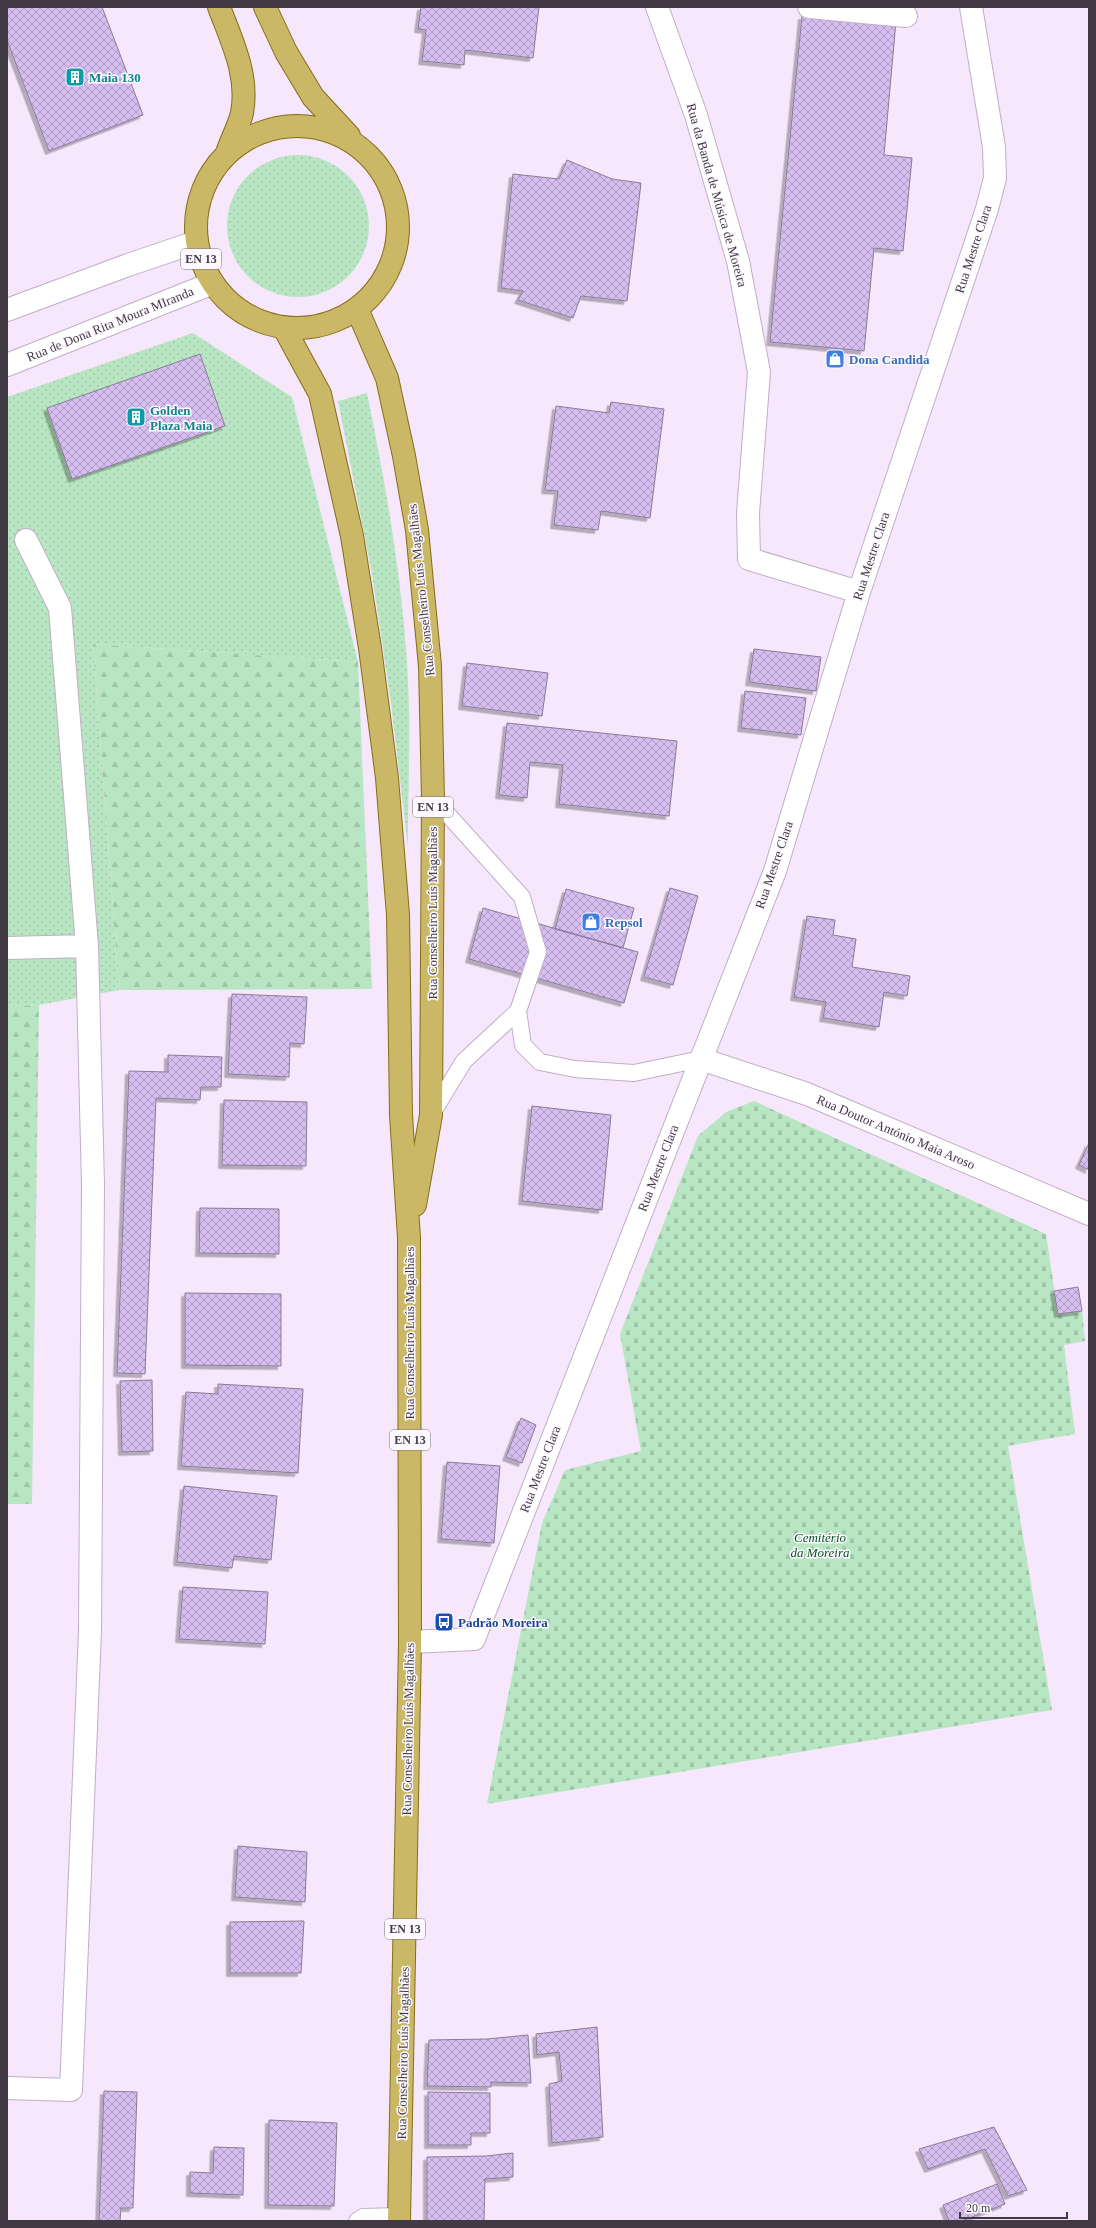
<svg xmlns="http://www.w3.org/2000/svg" width="1096" height="2228" font-family="Georgia,serif">
<defs>
<pattern id="grass-dots" width="8" height="8" patternUnits="userSpaceOnUse"><rect width="8" height="8" fill="#b9e6c2"/><path d="M2 2h.1M6 6h.1" fill="none" stroke="#a0c6a8" stroke-width="1.8" stroke-linecap="round"/></pattern>
<pattern id="forest-firs" width="22" height="20" patternUnits="userSpaceOnUse"><rect width="22" height="20" fill="#b9e6c2"/><path d="M5 1l3.5 6h-7zM16 11l3.5 6h-7z" fill="#a0c6a8"/></pattern>
<pattern id="cemetery-stones" width="16" height="16" patternUnits="userSpaceOnUse"><rect width="16" height="16" fill="#b9e6c2"/><path d="M2 7V4a2 2 0 0 1 4 0v3zM10 15v-3a2 2 0 0 1 4 0v3z" fill="#a0c6a8"/></pattern>
<pattern id="building-cross-hatch" width="8" height="8" patternUnits="userSpaceOnUse"><rect width="8" height="8" fill="#d6bef0"/><path d="M0 0l8 8M0 8l8-8" fill="none" stroke="#af9bc4"/></pattern>
<filter id="shadow"><feDropShadow dx="-3.5" dy="3.5" stdDeviation="0" flood-color="#0004"/></filter>
</defs>
<rect width="100%" height="100%" fill="#f7e7fc"/>
<path fill="url(#grass-dots)" d="M227 226a71 71 0 1 1 142 0a71 71 0 1 1-142 0Z
M193 333 292 397 358 662 93 644 119 990 39 1005 7 1006V397Z
M367 393C388 496 406 599 409 705 410 752 408 799 408 847L391 703 372 574 338 401Z"/>
<path fill="url(#forest-firs)" d="M93 644 358 662 372 989 119 990Z
M39 1005 32 1504H7V1006Z"/>
<path fill="url(#cemetery-stones)" d="M754 1101 1046 1234 1058 1314 1082 1311 1085 1341 1064 1345 1075 1434 1008 1446 1052 1710 487 1804 542 1523 565 1470 641 1451 620 1334 698 1136 726 1112Z"/>
<path fill="url(#building-cross-hatch)" stroke="#887c96" filter="url(#shadow)" d="M7 7H102L143 115 49 151 7 40Z
M421 7H539L533 58 465 50 464 65 422 61 426 30 418 29Z
M802 16 896 21 884 155 912 158 903 251 874 248 864 351 770 342Z
M567 160 612 179 641 183 627 301 581 296 573 318 518 300 523 291 501 288 513 174 559 179Z
M200 354 225 426 72 479 47 408Z
M611 402 664 409 650 518 601 511 598 530 554 525 558 491 545 490 556 406 609 413Z
M754 649 821 657 816 691 749 682Z
M467 663 548 673 542 716 462 706Z
M745 691 806 698 801 735 741 728Z
M507 723 677 741 669 816 559 804 563 765 530 762 527 798 499 795Z
M670 888 698 896 673 985 644 977Z
M566 889 634 908 623 948 555 929Z
M483 908 638 952 624 1003 469 959Z
M807 916 835 920 833 935 856 939 852 967 910 976 907 996 884 992 879 1027 823 1018 826 1002 794 997Z
M232 994 307 997 304 1044 290 1043 289 1077 228 1074Z
M168 1055 222 1057 221 1087H201L200 1100 156 1098 145 1374 117 1373 129 1071 168 1072Z
M224 1100 307 1102 306 1166 222 1165Z
M532 1106 611 1115 602 1210 522 1201Z
M1089 1143V1170L1079 1165Z
M200 1208 279 1209V1254L199 1253Z
M1078 1287 1082 1311 1058 1314 1054 1291Z
M185 1293 281 1294V1366L185 1365Z
M152 1380 153 1451 122 1452 120 1381Z
M218 1384 303 1389 298 1473 181 1466 186 1392 218 1394Z
M521 1418 536 1425 522 1463 506 1457Z
M447 1462 500 1466 494 1543 441 1539Z
M184 1486 277 1496 271 1560 234 1556 232 1568 177 1562Z
M183 1587 268 1592 265 1644 179 1639Z
M238 1846 307 1852 305 1902 235 1897Z
M304 1921 301 1973H230V1922Z
M597 2027 603 2137 552 2143 549 2084 562 2081 559 2052 537 2055 536 2034Z
M528 2035 531 2083 491 2082V2087L427 2086 429 2040 487 2039Z
M104 2091 137 2092 133 2208H121L120 2221H99Z
M428 2092 490 2093V2133H471V2145H428Z
M269 2120 337 2123 334 2206 268 2205Z
M994 2127 1027 2190 1008 2196 985 2149 928 2169 919 2149Z
M214 2147 244 2148 243 2195 190 2193V2172L213 2173Z
M513 2153V2177L485 2179 484 2221H427V2157L486 2156Z
M997 2184 1005 2204 962 2221H949L943 2205Z"/>
<g fill="none" stroke-linecap="round" stroke-linejoin="round">
<defs>
<path id="lane" d="M518 1011 523 1045 540 1062 575 1069 634 1073 701 1059
M431 1115 464 1061 518 1011 538 952 522 897 433 798
M357 2221 363 2217 399 2216"/>
<path id="street" d="M657 7 696 115 738 261 759 372 748 513 749 559 859 592
M809 7 906 16
M7 310 128 265 196 242
M7 365 213 283
M7 948 87 946
M701 1059 807 1094 1089 1214
M410 1642 474 1639 775 871 859 592 987 209 995 178 994 147 971 7
M7 2088 71 2090 90 1631 93 1184 87 946 60 608 26 540"/>
<path id="primary" d="M219 7C232 42 249 75 242 113 239 126 231 140 227 153
M265 7 286 52 313 97 349 136
M196 227a101 101 0 1 1 202 0a101 101 0 1 1-202 0Z
M357 309 387 378 404 456 417 530 430 666 433 798 431 1115 415 1205
M284 328 320 394 352 536 370 648 387 778 398 915 401 1115 409 1238 410 1642 399 2221"/>
</defs>
<use href="#lane" stroke="#c1aec6" stroke-width="18"/>
<use href="#street" stroke="#c1aec6" stroke-width="24"/>
<use href="#primary" stroke="#856d18" stroke-width="24"/>
<use href="#lane" stroke="#fff" stroke-width="16"/>
<use href="#street" stroke="#fff" stroke-width="22"/>
<use href="#primary" stroke="#cbb866" stroke-width="22"/>
</g>
<defs>
<symbol id="building-square" viewBox="-11 -11 22 22"><rect x="-9" y="-9" width="18" height="18" rx="4" fill="#0f9aa8" stroke="#fdf9fe"/><path d="M-4-6H4V6H1V3H-1V6H-4ZM-2.5-4.3h1.7v1.8h-1.7ZM.8-4.3h1.7v1.8H.8ZM-2.5-1h1.7V.8h-1.7ZM.8-1h1.7V.8H.8Z" fill="#fff"/></symbol>
<symbol id="shop-square" viewBox="-11 -11 22 22"><rect x="-9" y="-9" width="18" height="18" rx="4" fill="#3f7fe0" stroke="#fdf9fe"/><path d="M-5-2.5h2.3a2.7 3.5 0 0 1 5.4 0H5L5.5 6h-11ZM-1.5-2.5h3a1.5 2.3 0 0 0-3 0Z" fill="#fff"/></symbol>
<symbol id="bus-square" viewBox="-11 -11 22 22"><rect x="-9" y="-9" width="18" height="18" rx="4" fill="#1a4fb4" stroke="#fdf9fe"/><path d="M-5-6H5V4H4V6H2V4H-2V6H-4V4H-5ZM-3.5-4V0h7V-4ZM-3.5 1.2v1.5H-2V1.2ZM2 1.2v1.5H3.5V1.2Z" fill="#fff"/></symbol>
</defs>
<g fill-rule="evenodd">
<use href="#building-square" x="64" y="66" width="22" height="22"/>
<use href="#shop-square" x="824" y="348" width="22" height="22"/>
<use href="#building-square" x="125" y="406" width="22" height="22"/>
<use href="#shop-square" x="580" y="911" width="22" height="22"/>
<use href="#bus-square" x="433" y="1611" width="22" height="22"/>
</g>
<g text-anchor="middle" dominant-baseline="central" stroke-width="3" stroke-linejoin="round" paint-order="stroke">
<g fill="#fdf9fe" stroke="#79737c" stroke-width="1">
<rect x="181" y="249" width="40" height="20" rx="3"/>
<rect x="413" y="797" width="40" height="20" rx="3"/>
<rect x="390" y="1430" width="40" height="20" rx="3"/>
<rect x="385" y="1919" width="40" height="20" rx="3"/>
</g>
<g font-size="12" font-weight="bold" fill="#413a44">
<text x="201" y="259">EN 13</text>
<text x="433" y="807">EN 13</text>
<text x="410" y="1440">EN 13</text>
<text x="405" y="1929">EN 13</text>
</g>
<g font-size="13" font-weight="bold" fill="#0d838f" stroke="#fdf9fe" text-anchor="start">
<text x="89" y="77">Maia 130</text>
<text x="150" y="410">Golden<tspan x="150" dy="15">Plaza Maia</tspan></text>
</g>
<g font-size="13" fill="#413a44" stroke="#fdf9fe">
<text transform="translate(717 195) rotate(74)">Rua da Banda de Música de Moreira</text>
<text transform="translate(973 249) rotate(-72)">Rua Mestre Clara</text>
<text transform="translate(110 324) rotate(-22)">Rua de Dona Rita Moura MIranda</text>
<text transform="translate(871 556) rotate(-72)">Rua Mestre Clara</text>
<text transform="translate(421 590) rotate(-96)">Rua Conselheiro Luís Magalhães</text>
<text transform="translate(774 865) rotate(-71)">Rua Mestre Clara</text>
<text transform="translate(432 913) rotate(-90)">Rua Conselheiro Luís Magalhães</text>
<text transform="translate(896 1132) rotate(23)">Rua Doutor António Maia Aroso</text>
<text transform="translate(658 1168) rotate(-69)">Rua Mestre Clara</text>
<text transform="translate(409 1333) rotate(-90)">Rua Conselheiro Luís Magalhães</text>
<text transform="translate(540 1469) rotate(-69)">Rua Mestre Clara</text>
<text transform="translate(408 1729) rotate(-89)">Rua Conselheiro Luís Magalhães</text>
<text transform="translate(403 2053) rotate(-89)">Rua Conselheiro Luís Magalhães</text>
</g>
<g font-size="13" font-weight="bold" fill="#366cbe" stroke="#fdf9fe" text-anchor="start">
<text x="849" y="359">Dona Candida</text>
<text x="605" y="922">Repsol</text>
</g>
<g font-size="13" font-style="italic" fill="#035427" stroke="#fdf9fe">
<text x="820" y="1537">Cemitério<tspan x="820" dy="15">da Moreira</tspan></text>
</g>
<g font-size="13" font-weight="bold" fill="#164399" stroke="#fdf9fe" text-anchor="start">
<text x="458" y="1622">Padrão Moreira</text>
</g>
</g>
<rect width="1096" height="2228" fill="none" stroke="#413a44" stroke-width="16"/>
<path d="M960 2212v6h107v-6" fill="none" stroke="#413a44" stroke-width="2"/>
<text x="966" y="2212" font-size="12" fill="#413a44" stroke="#fdf9fe" stroke-width="3" paint-order="stroke">20 m</text>
</svg>
